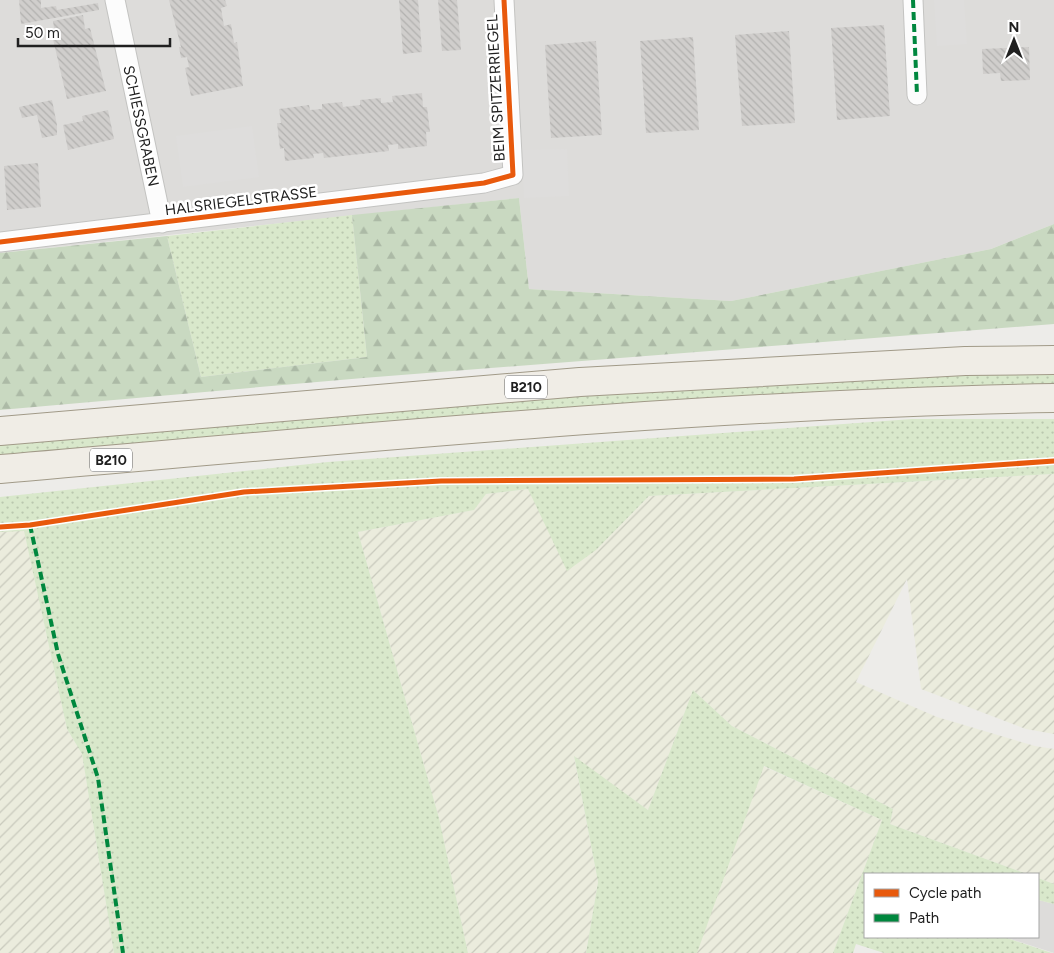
<svg xmlns="http://www.w3.org/2000/svg" width="1054" height="953" font-family="Figtree,sans-serif">
<defs>
<pattern id="farmland-furrows" width="10" height="10" patternUnits="userSpaceOnUse" patternTransform="scale(1.25)"><rect width="10" height="10" fill="#ebecdd"/><path d="M-1 1l2-2M0 10L10 0M9 11l2-2" fill="none" stroke="#c9cabd"/></pattern>
<pattern id="grass-dots" width="8" height="8" patternUnits="userSpaceOnUse" patternTransform="scale(1.25)"><rect width="8" height="8" fill="#d9e8cb"/><path d="M2 2h.1M6 6h.1" fill="none" stroke="#bac7ae" stroke-width="1.8" stroke-linecap="round"/></pattern>
<pattern id="forest-firs" width="22" height="20" patternUnits="userSpaceOnUse" patternTransform="scale(1.25)"><rect width="22" height="20" fill="#c9d9c1"/><path d="M5 1l3.5 6h-7zM16 11l3.5 6h-7z" fill="#acbaa6"/></pattern>
<pattern id="building-back-hatch" width="6" height="6" patternUnits="userSpaceOnUse" patternTransform="scale(1.25)"><rect width="6" height="6" fill="#d0cecc"/><path d="M-1 5l2 2M0 0l6 6M5-1l2 2" fill="none" stroke="#b2b1af"/></pattern>
</defs>
<rect width="100%" height="100%" fill="#edece9"/>
<path fill="#dddcda" d="M0 0H1054V224L991 249 731 301 529 289 519 198 0 253Z
M1038 900 1054 904V953L1004 937H1038Z"/>
<path fill="url(#farmland-furrows)" d="M1054 474V734L1026 729 921 689 907 579 856 682 937 717 1035 746 1054 749V884L1038 878V874H1027L890 824 893 809 732 726 693 690 648 810 574 757 598 882 586 953H468L439 818 358 532 473 510 486 494 529 489 596 550 649 496Z
M24 530 67 729 82 754 114 953H0V532Z
M763 766 882 820 833 953H617L655 824Z"/>
<path fill="url(#grass-dots)" d="M352 215 367 357 201 377 167 236Z
M1054 373V385L954 386 723 398 0 457V444C351 414 702 377 1054 373Z
M912 419H1054V474L649 496 596 550 567 571 528 489 486 494 474 510 358 532 439 818 468 953H114L82 754 67 729 24 531 0 532V497L328 462Z
M693 690 732 726 893 809 890 824 1027 874H865V937H1004L1052 953H884L856 944 853 953H833L882 820 764 766 697 953H586L598 882 574 756 648 810Z
M1038 878 1054 884V904L1038 900Z"/>
<path fill="url(#forest-firs)" d="M519 198 529 289 731 301 991 249 1054 224V324L363 378 0 410V253L167 236 201 377 367 357 352 215Z"/>
<path fill="#dedddc" d="M934 0H964L967 44 937 46Z
M252 126 259 177 183 187 176 136Z
M567 149 569 196 524 198 522 150Z"/>
<path fill="url(#building-back-hatch)" d="M19 0H41V8L56 6 57 10 98 3 99 10 21 24Z
M169 0H225L227 6 221 8 224 26 231 24 234 43 237 42 243 86 191 96 185 68 189 67 187 57 181 58 179 47H181Z
M399 0H418L422 52 403 54Z
M438 0H457L461 50 442 51Z
M83 15 85 29 90 28 106 91 67 99 52 35H55L53 21Z
M884 25 890 116 837 120 831 28Z
M789 31 795 123 742 126 735 35Z
M693 37 699 130 646 133 640 41Z
M596 41 602 135 551 138 545 45Z
M1029 47 1030 80 1001 81 1000 73 983 74 982 49Z
M422 93 423 107H427L430 132H426L427 146 398 149V144L388 145 389 151 324 158 323 153 313 154 314 158 285 161 284 148 280 149 277 123H281L279 109 309 105 310 110 322 109V104L342 102 343 107 360 105V100L381 98V103L393 102 392 96Z
M52 100 57 125V135L42 138 37 115 22 118 19 107Z
M108 110 114 139 68 150 63 125 83 121 82 116Z
M38 163 41 207 7 210 4 166Z"/>
<g fill="none" stroke-linecap="round" stroke-linejoin="round">
<defs>
<path id="minor" d="M115 0 162 223
M913 0 917 95
M0 242 484 183 513 175 504 0"/>
<path id="primary" d="M0 431 580 382 965 361 1054 360
M0 469C351 439 702 404 1054 398"/>
</defs>
<use href="#minor" stroke="#c3c3c1" stroke-width="21"/>
<use href="#primary" stroke="#a19a88" stroke-width="30"/>
<use href="#minor" stroke="#fcfcfc" stroke-width="19"/>
<use href="#primary" stroke="#f0ede6" stroke-width="28"/>
<path stroke="#00873e" stroke-width="4" stroke-dasharray="8 4" stroke-linecap="butt" d="M913 0 917 95
M30 525 58 654 98 778 123 953"/>
<defs>
<path id="cycleway" d="M0 242 484 183 513 175 504 0
M0 527 30 525 244 492 441 481 794 479 1054 461"/>
</defs>
<use href="#cycleway" stroke="#fff" stroke-width="8"/>
<use href="#cycleway" stroke="#e8590c" stroke-width="5"/>
</g>
<g text-anchor="middle" dominant-baseline="central" stroke-width="5" stroke-linejoin="round" paint-order="stroke">
<g fill="#fff" stroke="#636363" stroke-width="1">
<rect x="505" y="375.5" width="42" height="23" rx="4"/>
<rect x="90" y="448.5" width="42" height="23" rx="4"/>
</g>
<g font-size="14" font-weight="bold" fill="#202020">
<text x="526" y="387">B210</text>
<text x="111" y="460">B210</text>
</g>
<g font-size="15" fill="#202020" stroke="#fff">
<text transform="translate(496 88) rotate(-93)">BEIM SPITZERRIEGEL</text>
<text transform="translate(141 126) rotate(78)">SCHIESSGRABEN</text>
<text transform="translate(241 201) rotate(-7)">HALSRIEGELSTRASSE</text>
</g>
</g>
<rect x="864" y="873" width="175" height="65" fill="#ffffff" stroke="#a6a6a6"/>
<rect x="874" y="889" width="25" height="8" fill="#e8590c" stroke="#a6a6a6"/>
<text x="909" y="898" font-size="15" fill="#202020">Cycle path</text>
<rect x="874" y="914" width="25" height="8" fill="#00873e" stroke="#a6a6a6"/>
<text x="909" y="923" font-size="15" fill="#202020">Path</text>
<g transform="translate(1014 40)" stroke="#ffffff" stroke-width="4" paint-order="stroke">
<path d="M0-4L9 19L0 12L-9 19Z" fill="#202020"/>
<text y="-8" font-size="14" font-weight="bold" text-anchor="middle" fill="#202020">N</text>
</g>
<path d="M18 38v8h152v-8" fill="none" stroke="#202020" stroke-width="2.5"/>
<text x="25" y="38" font-size="15" fill="#202020" stroke="#ffffff" stroke-width="4" paint-order="stroke">50 m</text>
</svg>
